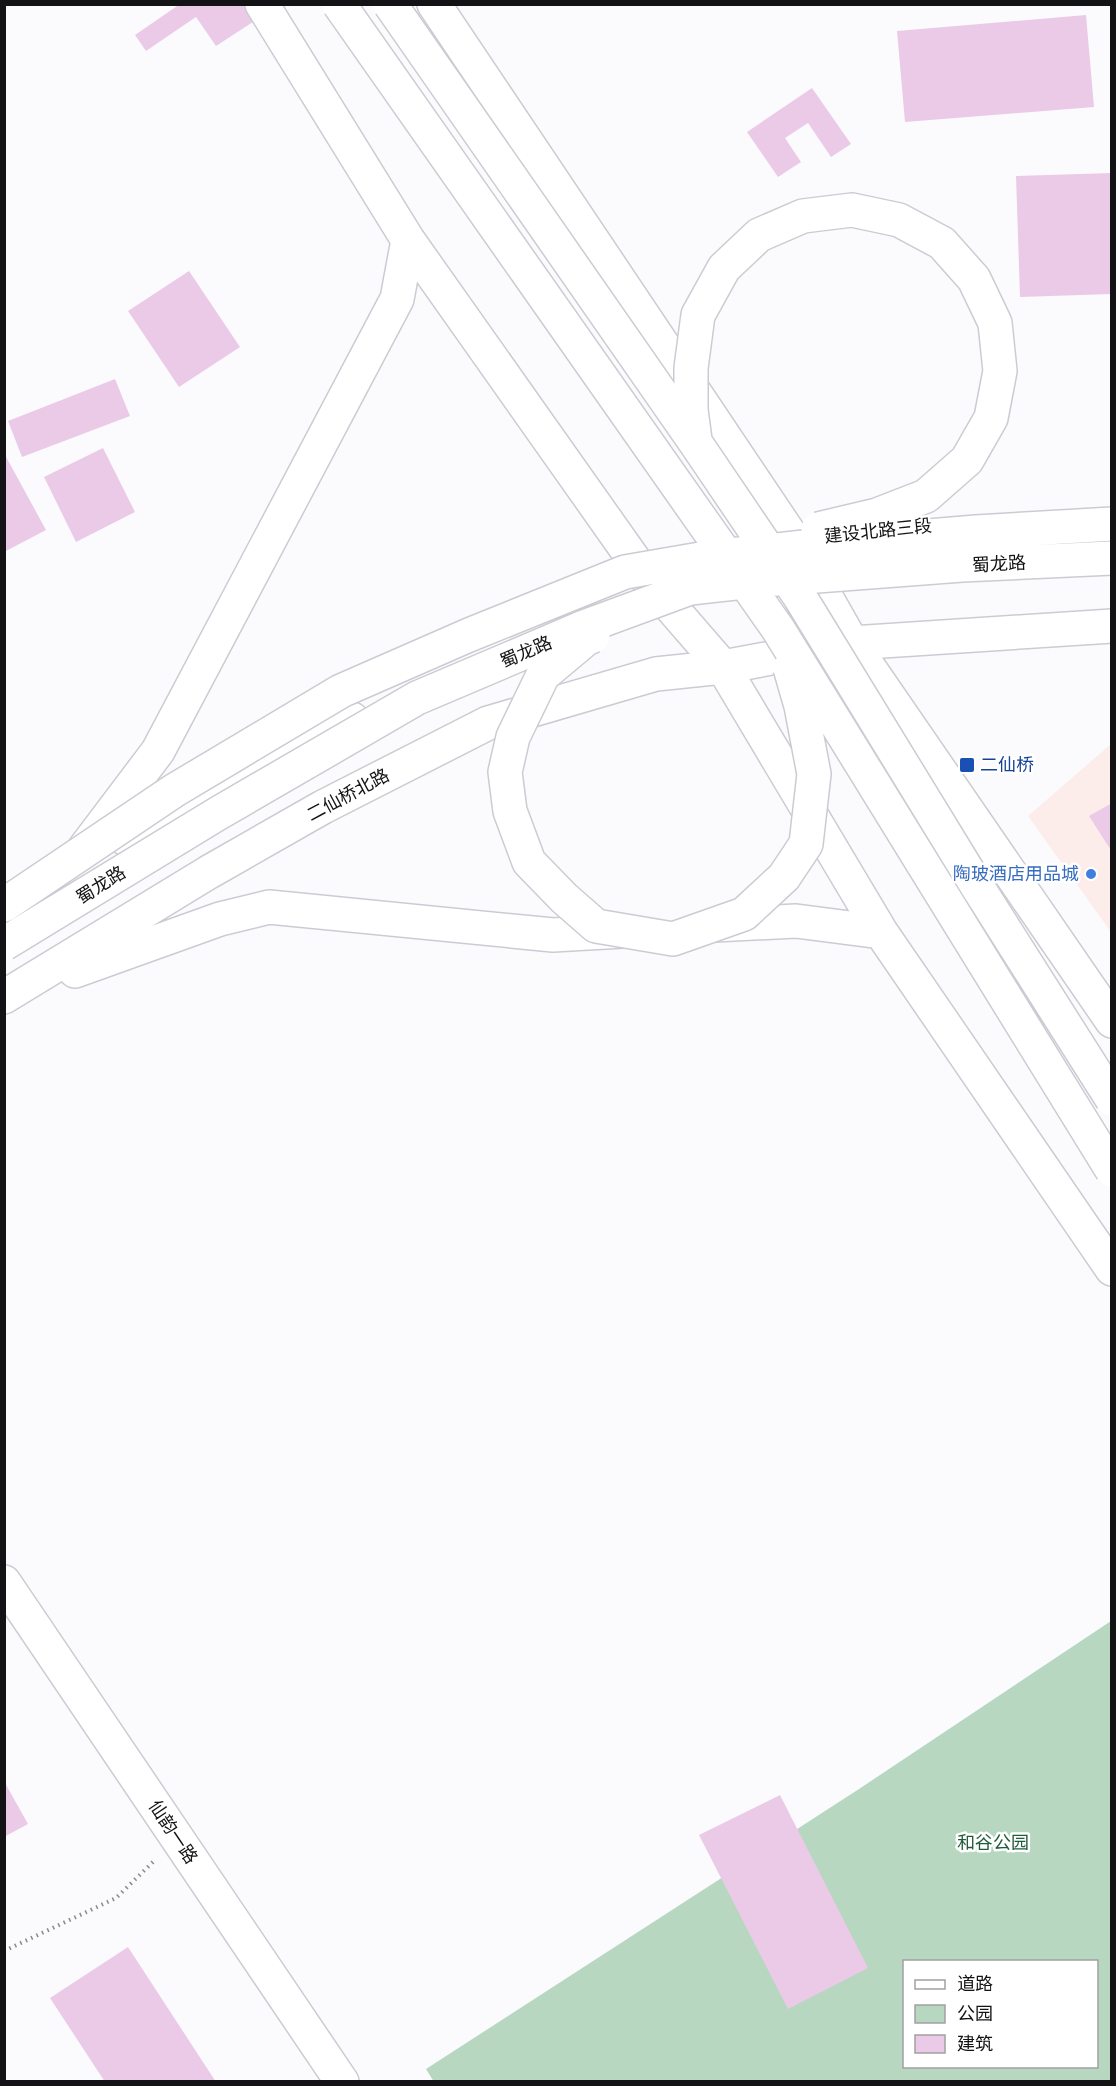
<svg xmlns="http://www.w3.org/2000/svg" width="1116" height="2086" font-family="'Varela Round','Noto Sans SC',sans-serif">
<rect width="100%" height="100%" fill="#fbfbfe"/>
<path fill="#fdedea" d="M1111 744V932L1028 816Z"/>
<path fill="#b7d7c1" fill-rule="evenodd" d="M1111 1621V2081L434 2082 426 2069 859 1789ZM904 1962H1096V2066H904Z"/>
<path fill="#ebcae7" d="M180 4H250L259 18 216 46 196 17 146 51 135 35Z
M1086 15 1094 107 905 122 897 31Z
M812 88 851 144 831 157 808 123 785 138 801 162 778 177 747 132Z
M1112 173V294L1020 297 1016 176Z
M189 271 240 347 179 387 128 311Z
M115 379 130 416 22 457 8 421Z
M103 448 135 512 76 542 44 477Z
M4 453 46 530 4 552Z
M1112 803V852L1089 816Z
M4 1781 28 1824 4 1837Z
M780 1795 868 1968 788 2009 699 1835Z
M128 1947 216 2082H105L50 1998Z"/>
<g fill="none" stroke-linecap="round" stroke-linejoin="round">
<defs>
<path id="secondary" d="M262 4 408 240 651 584 723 667 881 932 1112 1269
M434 4 793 539 852 643 1112 1021
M124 838 352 719
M84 849 158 751 397 299 408 240
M714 925 796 921 881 932
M75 971 220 919 269 907 553 935 623 931
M4 997 209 872 323 807 488 723 656 674 723 667 852 643 1112 626
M4 1582 342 2082"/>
</defs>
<use href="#secondary" stroke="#cbccd3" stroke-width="36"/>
<path stroke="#89898b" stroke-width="4" stroke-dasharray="1.5 4.5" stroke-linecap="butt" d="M4 1951 116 1898 154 1861"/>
<use href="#secondary" stroke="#fff" stroke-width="33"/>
<defs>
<path id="primary-bridge" d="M339 4 778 629 1112 1170
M390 4 695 442 800 597 977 886 1112 1099
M695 440 691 410V368L698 315 724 268 759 235 803 216 852 210 899 220 942 243 974 279 995 323 1000 371 991 418 967 460 926 496 877 515 818 529
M593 636 586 639 543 675 513 737 505 772 510 811 529 862 564 898 596 926 673 939 744 914 784 877 806 844 814 774 801 706 790 668
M4 905 175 790 341 691 469 635 625 572 712 557 821 545 976 532 1112 524
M4 944 217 814 417 698 584 627 690 588 764 580 962 565 1112 558"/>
</defs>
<use href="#primary-bridge" stroke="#cbccd3" stroke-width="36" stroke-linecap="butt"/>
<use href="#primary-bridge" stroke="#fff" stroke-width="33"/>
</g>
<rect fill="#1a4fb4" stroke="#fff" stroke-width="2" x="959" y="757" width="16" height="16" rx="3"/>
<circle fill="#3f7fe0" stroke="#fff" stroke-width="2" cx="1091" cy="874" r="6"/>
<g text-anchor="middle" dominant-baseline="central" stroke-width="5" stroke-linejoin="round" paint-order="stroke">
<g font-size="18" fill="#131315" stroke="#fff">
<text transform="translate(878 531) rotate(-6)">建设北路三段</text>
<text transform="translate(999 564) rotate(-3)">蜀龙路</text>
<text transform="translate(526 652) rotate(-23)">蜀龙路</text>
<text transform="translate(348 795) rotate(-28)">二仙桥北路</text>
<text transform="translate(101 885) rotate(-32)">蜀龙路</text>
<text transform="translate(173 1832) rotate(56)">仙韵一路</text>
</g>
<g font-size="18" fill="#164399" stroke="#fff" text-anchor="start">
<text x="980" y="765">二仙桥</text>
</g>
<g font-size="18" fill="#366cbe" stroke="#fff" text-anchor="end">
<text x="1079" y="874">陶玻酒店用品城</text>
</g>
<g font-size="18" fill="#215c3a" stroke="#fff">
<text x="993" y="1843">和谷公园</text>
</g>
</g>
<rect width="1116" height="2086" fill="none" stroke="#131315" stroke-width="12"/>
<rect x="903" y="1960" width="195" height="108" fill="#ffffff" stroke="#a1a1a1" stroke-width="1.5"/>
<rect x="915" y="1980" width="30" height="9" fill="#ffffff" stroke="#a1a1a1" stroke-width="1.5"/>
<text x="957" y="1990" font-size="18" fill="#131315">道路</text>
<rect x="915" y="2005" width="30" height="18" fill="#b7d7c1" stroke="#a1a1a1" stroke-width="1.5"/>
<text x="957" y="2020" font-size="18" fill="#131315">公园</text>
<rect x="915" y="2035" width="30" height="18" fill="#ebcae7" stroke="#a1a1a1" stroke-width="1.5"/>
<text x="957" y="2050" font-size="18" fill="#131315">建筑</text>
</svg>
